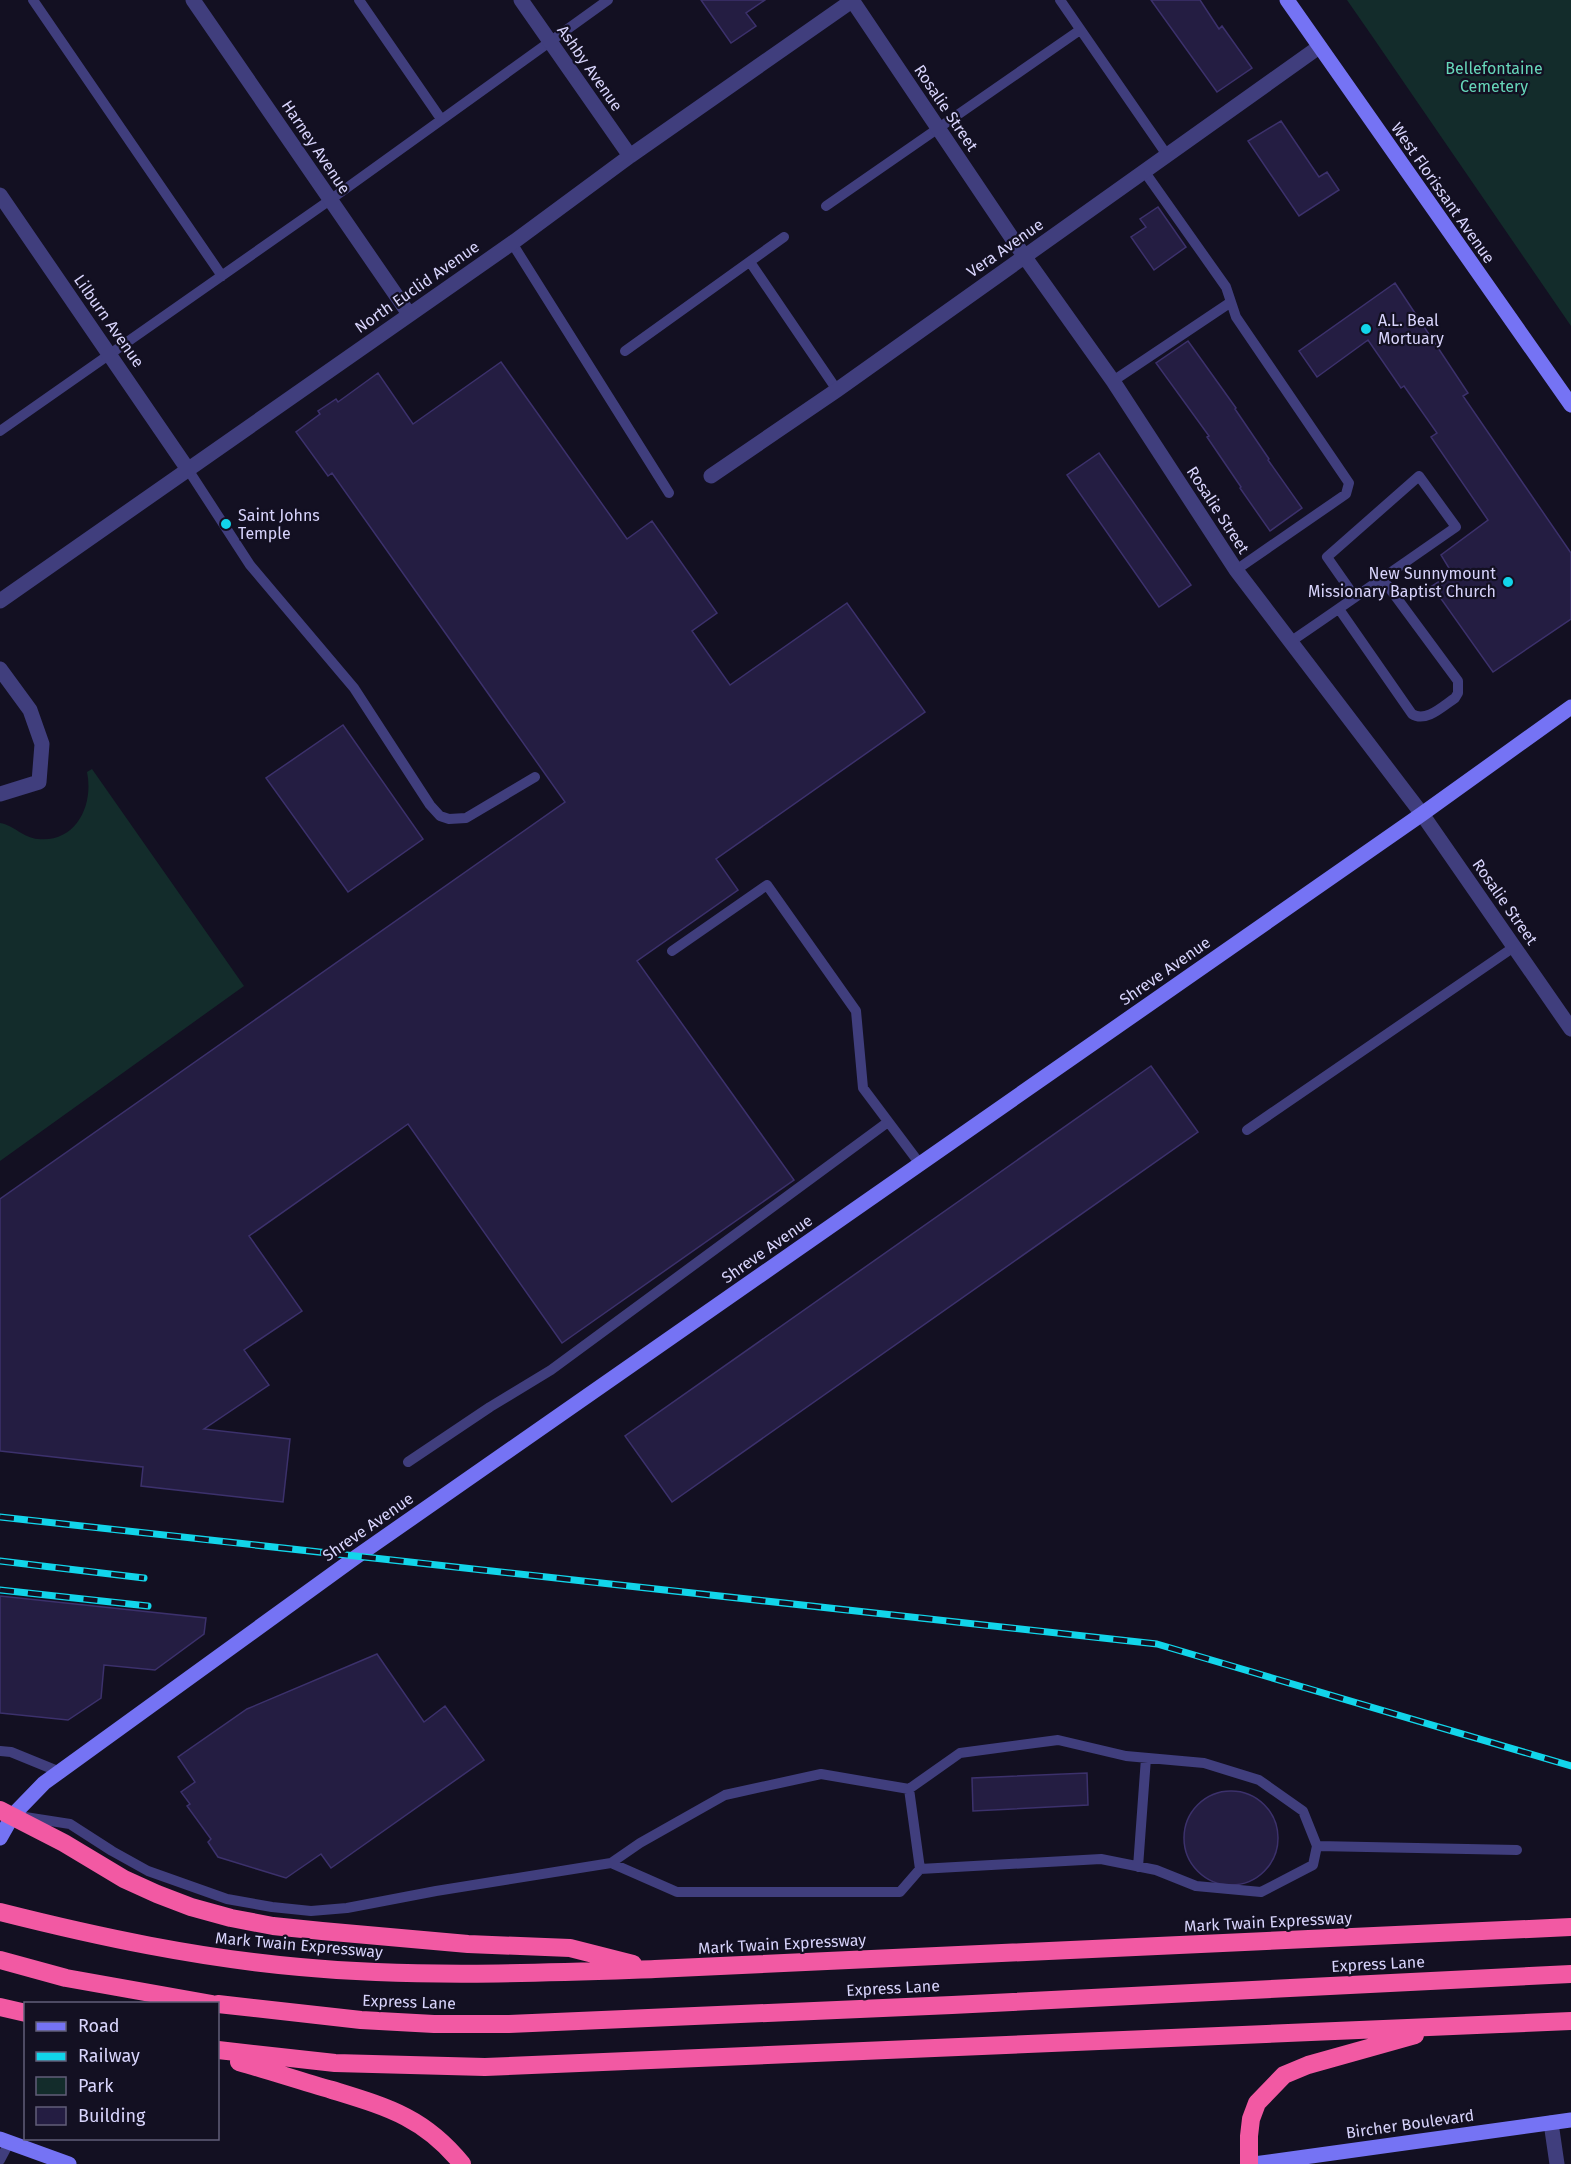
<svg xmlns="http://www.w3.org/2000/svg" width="1571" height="2164" font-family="'Fira Sans',sans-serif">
<rect width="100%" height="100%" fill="#131022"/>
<path fill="#132c2b" d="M1347 0H1571V326L1372 36Z
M92 769 244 986 0 1161V823C14 825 23 838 38 839 76 843 94 805 87 772Z"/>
<path fill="#241d42" stroke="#3c316c" stroke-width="1.5" d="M701 0H765L746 13 756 26 731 43Z
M1151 0H1200L1219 29 1222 26 1252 68 1217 92Z
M1281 121 1319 177 1327 172 1339 190 1299 216 1248 141Z
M1158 207 1186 247 1154 270 1131 237 1146 227 1140 219Z
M1395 283 1468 393 1463 396 1571 553V619L1493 672 1432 586 1452 573 1441 555 1488 520 1431 437 1437 433 1404 386 1401 388 1368 340 1317 377 1299 351Z
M1188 341 1236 408 1235 409 1269 459 1268 460 1302 508 1270 531 1240 488 1241 487 1207 437 1209 436 1156 363Z
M501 362 627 539 652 521 717 613 692 631 730 685 847 603 925 712 716 859 738 890 637 961 794 1180 562 1343 408 1124 249 1236 302 1311 244 1350 269 1385 204 1429 290 1439 283 1502 141 1486 143 1467 0 1451V1199L565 802 332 473 328 476 296 432 320 414 318 411 336 399 338 402 378 373 413 424Z
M1099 453 1191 585 1159 607 1067 475Z
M343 725 423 839 348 892 266 778Z
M1151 1066 1198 1132 672 1502 625 1436Z
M0 1596 206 1618 204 1634 155 1670 104 1665 101 1698 68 1720 0 1713Z
M377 1654 424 1722 445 1706 484 1760 331 1868 321 1854 286 1878 218 1857 208 1842 211 1839 187 1806 190 1804 181 1792 195 1782 178 1757 247 1709Z
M1087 1773 1088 1805 973 1811 972 1778Z
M1184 1838a47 47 0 1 1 94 0a47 47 0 1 1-94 0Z"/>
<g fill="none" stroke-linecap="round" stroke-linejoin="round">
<path stroke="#403e7d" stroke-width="10" d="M33 0 222 276
M359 0 441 119
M1060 0 1167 155
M1144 171 1226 287 1236 317 1349 483 1346 494 1236 570
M826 206 1080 30
M512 243 669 493
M750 262 837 390
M625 351 784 237
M1113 381 1231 302
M0 431 330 200 608 0
M187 468 250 565 354 688 430 805 440 816 449 819 466 818 535 777
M1339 609 1412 714C1426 723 1443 706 1455 698L1458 693V681L1382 578
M1290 642C1346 604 1401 565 1456 527L1419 476 1327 557 1355 597
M672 951 767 885 856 1011 863 1088 920 1164
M1247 1130 1514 947
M408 1462 490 1407 551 1370 888 1122
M0 1751 11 1752 60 1772
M909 1789 920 1869
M25 1817 70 1824 112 1851 148 1871 227 1899 272 1907 311 1911 347 1908 436 1891 611 1863 640 1843 725 1795 821 1774 909 1789 960 1753 1058 1740 1126 1756 1204 1763 1259 1780 1303 1811 1317 1846 1517 1850
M611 1863 677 1892H900L920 1869 1101 1859 1156 1870 1196 1886 1261 1892 1313 1865 1317 1846
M1138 1867 1146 1758
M0 2160 9 2143"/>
<path stroke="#403e7d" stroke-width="15" d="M193 0 409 314
M521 0 630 156
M852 0 1024 256 1113 381 1236 570 1422 814 1571 1029
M0 195 187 468
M711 476 837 390 1319 47
M0 601 515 241 630 156 853 0
M0 669 30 710 42 744 39 782 0 794
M1551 2123 1557 2164"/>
<path stroke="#7573f4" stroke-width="15" d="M1287 0 1571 405
M0 1838 13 1815 44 1783 356 1557 1422 814 1571 707
M0 2139 69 2164
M1254 2164 1571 2120"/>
<path stroke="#f259a3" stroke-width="18" d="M0 1810 64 1843 124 1879 157 1894 191 1907 231 1918 273 1926 322 1931 468 1944 570 1948 633 1964
M0 1912C99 1937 198 1958 300 1967 418 1978 537 1973 655 1969L1571 1927
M0 1960 66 1978 212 2004
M218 2004 361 2020 434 2024H509L952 2005 1571 1974
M0 2007 26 2013
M218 2050 335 2063 485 2067 1571 2021
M239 2062C270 2071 301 2081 332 2090 387 2107 424 2117 462 2164
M1249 2164V2136L1251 2119 1257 2103 1284 2075 1308 2065 1415 2035"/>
<defs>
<path id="rail" d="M0 1517 1157 1644 1571 1766
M0 1561 144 1578
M0 1590 148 1606"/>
</defs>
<use href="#rail" stroke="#12d5ea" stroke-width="7"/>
<use href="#rail" stroke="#131022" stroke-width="4.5" stroke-dasharray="14" stroke-linecap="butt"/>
</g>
<g fill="#12d5ea" stroke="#131022" stroke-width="2">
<circle cx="1366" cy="329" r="6"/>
<circle cx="226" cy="524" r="6"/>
<circle cx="1508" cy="582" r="6"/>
</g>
<g text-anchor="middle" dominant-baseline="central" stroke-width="4.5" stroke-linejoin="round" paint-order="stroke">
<g font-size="16" fill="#d8d4fc" stroke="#131022">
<text transform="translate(590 68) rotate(55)">Ashby Avenue</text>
<text transform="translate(946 108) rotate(56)">Rosalie Street</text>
<text transform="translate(316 147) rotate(56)">Harney Avenue</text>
<text transform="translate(1443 193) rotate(55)">West Florissant Avenue</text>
<text transform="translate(1005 248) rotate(-35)">Vera Avenue</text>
<text transform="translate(417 287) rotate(-35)">North Euclid Avenue</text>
<text transform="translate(109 321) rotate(55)">Lilburn Avenue</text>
<text transform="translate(1218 510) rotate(57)">Rosalie Street</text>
<text transform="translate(1505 902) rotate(55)">Rosalie Street</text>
<text transform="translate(1165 971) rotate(-35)">Shreve Avenue</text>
<text transform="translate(767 1249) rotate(-35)">Shreve Avenue</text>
<text transform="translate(368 1527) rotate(-35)">Shreve Avenue</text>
<text transform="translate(1268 1922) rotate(-3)">Mark Twain Expressway</text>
<text transform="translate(782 1944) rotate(-3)">Mark Twain Expressway</text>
<text transform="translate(299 1945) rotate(5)">Mark Twain Expressway</text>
<text transform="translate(1378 1964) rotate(-3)">Express Lane</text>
<text transform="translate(893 1988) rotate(-3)">Express Lane</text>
<text transform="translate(409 2002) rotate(2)">Express Lane</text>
<text transform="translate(1410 2124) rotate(-8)">Bircher Boulevard</text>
</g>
<g font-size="16" fill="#66d6b9" stroke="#131022">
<text x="1494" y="68">Bellefontaine<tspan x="1494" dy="18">Cemetery</tspan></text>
</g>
<g font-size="16" fill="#d8d4fc" stroke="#131022" text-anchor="start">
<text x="1378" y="320">A.L. Beal<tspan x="1378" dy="18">Mortuary</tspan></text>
<text x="238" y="515">Saint Johns<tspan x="238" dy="18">Temple</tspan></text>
<text x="1496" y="573" text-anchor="end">New Sunnymount<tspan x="1496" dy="18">Missionary Baptist Church</tspan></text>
</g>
</g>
<rect x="24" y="2002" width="195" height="138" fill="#131022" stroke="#625e79" stroke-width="1.5"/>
<rect x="36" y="2022" width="30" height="9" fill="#7573f4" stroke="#625e79" stroke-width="1.5"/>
<text x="78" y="2032" font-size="18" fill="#d8d4fc">Road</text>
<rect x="36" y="2052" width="30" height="9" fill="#12d5ea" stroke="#625e79" stroke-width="1.5"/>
<text x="78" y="2062" font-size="18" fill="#d8d4fc">Railway</text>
<rect x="36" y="2077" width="30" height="18" fill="#132c2b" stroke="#625e79" stroke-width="1.5"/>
<text x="78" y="2092" font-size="18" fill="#d8d4fc">Park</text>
<rect x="36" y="2107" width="30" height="18" fill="#241d42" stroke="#625e79" stroke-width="1.5"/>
<text x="78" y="2122" font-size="18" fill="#d8d4fc">Building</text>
</svg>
